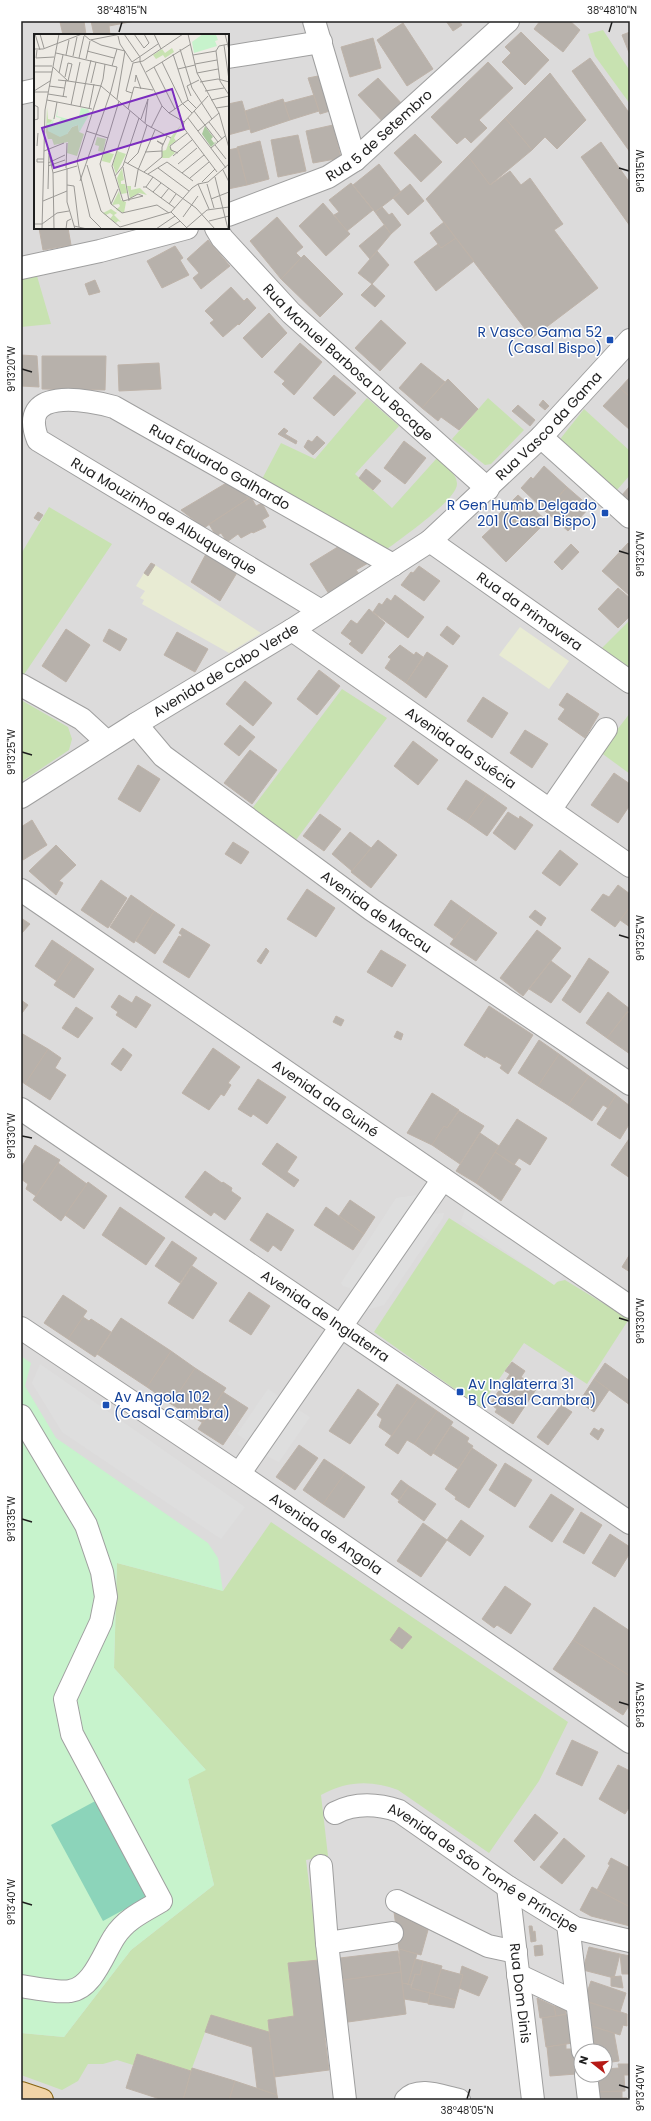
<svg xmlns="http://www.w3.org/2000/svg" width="651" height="2121" font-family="Poppins,sans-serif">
<rect width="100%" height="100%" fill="#eeebe5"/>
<path fill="#dcdbdb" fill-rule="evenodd" d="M21 21H630V2100H21ZM35 35H228V228H35ZM581 2051H605V2075H581Z"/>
<path fill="#e8ebd3" d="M155 565 261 633 229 653 142 604 144 600 140 598 145 591 136 586 144 573Z
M520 627 569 661 549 689 499 655Z"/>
<path fill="#c8e2b1" d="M603 30 630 71V104L595 56 588 34Z
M37 276 51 324 21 327V278Z
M367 398 399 426 355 474 392 508 437 458C444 465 457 473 457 484 457 500 400 539 386 550L261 481 281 443 315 459Z
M488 398 524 430 491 464 485 465 452 439Z
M584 409 630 451V475L617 490 562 444 561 438Z
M49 507 112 544 23 676 21 675V554Z
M630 620V668L602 648Z
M342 689 387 718 296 840 251 810Z
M21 700 68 727 72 739 69 750 21 782Z
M630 713V774L600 752Z
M449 1218 552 1283 565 1280 629 1319 587 1384 524 1343 480 1407 374 1332Z
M271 1522 568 1722 539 1781 489 1853 398 1790C371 1780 347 1781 321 1795L328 1856 306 1860 319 1960 288 1964 294 2016 268 2020 269 2032 211 2016 191 2071 137 2054 133 2065 117 2060 103 2064H88L78 2081 62 2090 21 2075V2033L64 2037 131 1950 214 1885 188 1779 205 1769 114 1668 117 1563 223 1591Z"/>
<path fill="#c7f3cc" d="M21 1356 31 1363 25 1386 56 1438 208 1543 218 1558 223 1591 117 1563 114 1668 206 1770 188 1779 214 1885 131 1950 64 2037 21 2033Z"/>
<path fill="#8cd4ba" d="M99 1799 151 1895 103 1921 51 1825Z"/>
<path fill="#dedede" d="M464 573 610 674 599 675 464 581Z
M417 1195 351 1292 350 1288 343 1286 341 1283 396 1198Z
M466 1206 565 1274 554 1285 461 1221Z
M444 1213 443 1218 384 1305 363 1311 429 1214Z
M40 1364 245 1507 221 1539 62 1432 32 1383Z
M268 1389 280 1397 249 1442 237 1434Z
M297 1409 310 1417 279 1462 265 1455Z"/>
<path fill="#b7b1ab" stroke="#beb3a9" d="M67 21H84L86 35H63L60 22Z
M91 21H135L109 26 110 35H94Z
M446 21H459L462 25 453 31Z
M540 21H570L580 30 563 52 534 29Z
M403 23 433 69 407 86 377 40Z
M521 32 549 60 525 85 502 62 511 53 505 47Z
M630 32V55L622 35Z
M373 38 381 68 350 77 341 47Z
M590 58 630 114V152L572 71Z
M488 62 513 88 479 120 487 128 471 143 465 137 457 144 431 117Z
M550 73 586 120 557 149 545 137 532 150 505 118Z
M323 75 333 110 320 114 308 78Z
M378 78 403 105 384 123 358 95Z
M314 95 319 111 290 120 284 103Z
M283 99 290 120 251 133 245 111Z
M242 101 250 129 228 135V104Z
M505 118 532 150 490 185 468 156Z
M333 125 341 158 313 163 306 131Z
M415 134 442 162 421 182 394 153Z
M298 135 306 171 278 177 271 140Z
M260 141 269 179 247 185 237 147Z
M601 142 630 183V226L581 157Z
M238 148 247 185 228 189V150Z
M468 156 490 185 510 171 521 185 530 178 563 224 554 230 598 288 532 338 426 199Z
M379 164 401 192 375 212 353 185Z
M351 183 373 210 347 231 334 215 339 212 329 200Z
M410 184 424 201 408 215 393 198Z
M323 203 350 234 326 256 299 226Z
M382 207 389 215 392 213 401 225 391 234 375 212Z
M277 217 303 247 296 253 301 258 281 279 250 241Z
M444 222 456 238 441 248 430 233Z
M384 225 391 234 370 259 359 246Z
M39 228H68L71 245 43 250Z
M456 238 474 261 436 291 414 262 438 244 441 248Z
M208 240 230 266 201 289 193 278 199 273 187 259Z
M175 246 183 258 180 260 189 275 162 288 147 261Z
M377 251 389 265 372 284 358 273Z
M304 255 343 294 320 317 281 279Z
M95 280 100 292 89 295 85 284Z
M372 284 385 296 375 307 361 295Z
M231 287 244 301 247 298 256 308 239 325 238 324 223 337 210 323 214 320 205 311Z
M269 313 287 333 262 358 243 338Z
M381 320 406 343 380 371 355 348Z
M300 343 322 362 294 395 282 384 285 381 274 372Z
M21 355 37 356 39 387 21 386Z
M42 356H106L105 390 42 389Z
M159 363 161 389 119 391 118 365Z
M421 363 445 382 422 408 399 388Z
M334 375 356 393 334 416 313 398Z
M630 377V397L620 388Z
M448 379 478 409 459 430 441 417 438 421 422 408Z
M620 388 630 397V430L603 406Z
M543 400 549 406 545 410 539 405Z
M518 405 535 420 530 426 512 411Z
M284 428 288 431 285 434 297 441 296 444 278 434Z
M317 436 325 443 313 455 304 447 308 440 312 442Z
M404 441 426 458 405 484 384 468Z
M544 466 567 487 545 511 521 488 531 477 533 479Z
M366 469 381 481 373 490 359 478Z
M228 482 249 498 204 528 181 510Z
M630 486V504L621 496Z
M567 487 590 507 568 531 545 511Z
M518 495 547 521 506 562 482 537 500 520 497 516Z
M251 497 256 506 262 503 269 516 262 520 266 527 253 533 252 532 241 538 238 534 227 542 221 533 216 536 209 524Z
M38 512 43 515 39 521 34 518Z
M628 543 630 545V596L602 571Z
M571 544 579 552 562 570 554 562Z
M341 545 370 562 356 570 360 575 329 594 310 564Z
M207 552 238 571 220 601 191 582Z
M151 563 155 565 148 576 144 573Z
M419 566 440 581 424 601 401 585 411 572 413 573Z
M618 588 630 598V616L618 628 598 609Z
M395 595 424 617 408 638 373 612 379 603 382 605 387 598 391 601Z
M369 609 385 623 362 654 349 644 352 641 341 633 351 620 357 624Z
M447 626 460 636 453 645 440 635Z
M66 629 90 645 66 682 42 666Z
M109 629 127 639 120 651 103 641Z
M177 632 208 649 195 672 164 655Z
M400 645 414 655 416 652 423 657 406 683 385 668 391 659 388 657Z
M427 652 448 666 426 698 406 683Z
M319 670 340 686 317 715 297 699Z
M245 681 272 703 253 726 226 704Z
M567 693 599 714 585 738 558 719 565 709 559 705Z
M483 697 508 713 492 738 467 721Z
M240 725 255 737 239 756 224 744Z
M525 730 548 744 532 768 510 753Z
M413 741 438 760 418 785 394 766Z
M250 750 277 770 252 804 224 783Z
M138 765 160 779 140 812 118 799Z
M614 773 630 784V805L618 823 591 805Z
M466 780 487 794 467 822 447 809Z
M487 794 507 808 487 836 467 822Z
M508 812 519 819 520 816 533 825 515 850 493 833Z
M320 814 341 829 324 851 303 836Z
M32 820 47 845 23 860 21 856V827Z
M350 832 371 848 352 871 332 854Z
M378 840 397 855 371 888 351 872Z
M233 842 249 852 241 864 225 854Z
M56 845 76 865 59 881 63 883 56 895 29 871Z
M560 850 578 864 560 886 542 873Z
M101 880 127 898 108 928 81 910Z
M618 885 630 894V907L615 927 591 910 603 894 609 897Z
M307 889 335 908 316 937 287 919Z
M131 895 154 911 134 943 110 927Z
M451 900 472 915 454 939 434 925Z
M630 907V927L620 920Z
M535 910 546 918 541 926 529 917Z
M154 911 175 925 155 954 136 941Z
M472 915 497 933 476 961 450 944Z
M21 918 30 924 21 934Z
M182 928 210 945 189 978 163 962 179 936 181 937 182 935 179 933Z
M537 930 561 948 523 996 500 978Z
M52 940 74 955 57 981 35 966Z
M266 948 269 951 261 964 257 961Z
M381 950 406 965 392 987 367 972Z
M74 955 94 969 74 998 54 985Z
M589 958 609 972 580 1013 562 1000Z
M551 961 571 976 551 1003 529 989Z
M608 992 630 1009 607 1038 586 1023Z
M119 995 132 1003 136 996 151 1005 136 1028 116 1015 118 1012 111 1007Z
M21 1000 28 1005 22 1013H21Z
M489 1006 533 1035 508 1074 500 1068 502 1065 486 1056 485 1058 464 1045Z
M76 1007 93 1018 78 1038 62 1028Z
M627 1012 630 1014V1054L607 1038Z
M336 1016 344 1020 341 1026 333 1022Z
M397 1031 403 1034 401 1040 394 1037Z
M21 1033 48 1049 25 1084 21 1081Z
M539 1040 559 1054 538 1086 518 1073Z
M123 1048 132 1055 121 1071 111 1064Z
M213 1048 240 1067 228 1083 231 1085 224 1096 221 1094 209 1110 182 1093Z
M48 1049 61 1058 55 1068 66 1075 50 1100 25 1084Z
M559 1054 589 1076 568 1105 538 1086Z
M589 1076 616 1095 608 1108 603 1105 592 1121 568 1105Z
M258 1079 286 1097 267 1124 253 1114 251 1117 238 1109Z
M432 1093 459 1110 447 1128 444 1126 432 1145 407 1133Z
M616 1095 630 1106V1123L620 1139 597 1124Z
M459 1111 484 1126 460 1164 432 1145 444 1126 447 1128Z
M517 1119 547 1138 530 1165 519 1158 514 1165 495 1152Z
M480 1133 499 1146 476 1183 456 1171Z
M629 1139H630V1178L611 1165Z
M277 1143 297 1157 287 1172 299 1180 294 1187 262 1164Z
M35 1145 60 1160 36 1196 26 1189 28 1184 21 1179V1168Z
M495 1152 521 1169 501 1201 476 1183Z
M58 1163 87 1184 61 1221 33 1200Z
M205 1171 222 1183 223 1182 232 1188 231 1191 241 1198 225 1220 214 1212 211 1216 185 1197Z
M88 1182 107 1196 84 1229 65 1215Z
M350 1200 375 1217 364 1234 339 1216Z
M120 1207 165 1238 146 1265 102 1235Z
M326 1207 364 1234 353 1250 314 1225Z
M267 1213 294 1230 281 1251 273 1245 268 1252 250 1240Z
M172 1241 197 1258 180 1283 155 1266Z
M630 1254V1272L622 1267Z
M192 1266 217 1283 193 1319 168 1303Z
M249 1292 270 1306 251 1335 229 1321Z
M63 1295 87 1311 68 1339 44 1323Z
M83 1317 89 1321 91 1319 111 1332 95 1357 68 1339Z
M121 1318 171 1351 147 1387 97 1354Z
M171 1351 195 1368 171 1404 147 1387Z
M512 1362 525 1371 521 1377 537 1388 513 1424 495 1412 497 1409 490 1404 510 1374 505 1371Z
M605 1363 630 1381V1405L594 1379Z
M195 1368 226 1388 203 1423 171 1404Z
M594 1379 609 1390 594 1412 579 1402Z
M397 1384 418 1398 392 1436 379 1427 382 1419 377 1415Z
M358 1389 379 1404 350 1444 329 1431Z
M223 1392 248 1408 223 1445 198 1429Z
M418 1398 437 1411 414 1444 407 1440 398 1454 385 1445Z
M561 1405 572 1412 548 1445 537 1437Z
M437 1411 453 1422 431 1456 414 1444Z
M451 1426 469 1438 467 1442 473 1446 458 1469 433 1453Z
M594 1428 599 1431 601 1428 604 1430 598 1440 590 1434Z
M299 1445 318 1458 295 1490 276 1477Z
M472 1448 497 1465 469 1508 455 1499 456 1497 445 1489Z
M324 1459 345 1473 323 1504 303 1490Z
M505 1463 532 1480 515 1507 489 1490Z
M345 1473 365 1487 344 1518 323 1504Z
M401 1480 409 1486 399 1500 391 1494Z
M409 1486 436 1504 424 1521 398 1502Z
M551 1494 574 1509 552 1542 529 1527Z
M581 1512 602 1525 584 1554 563 1542Z
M461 1520 484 1536 470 1556 447 1540Z
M423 1523 447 1540 421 1577 397 1561Z
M610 1534 630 1547V1553L615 1577 592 1563Z
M505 1586 531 1604 511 1634 497 1625 494 1628 482 1619Z
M594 1607 630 1631V1676L573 1640Z
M399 1627 412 1637 402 1649 390 1640Z
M573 1640 630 1676V1704L623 1715 553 1669Z
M572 1740 598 1752 582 1786 556 1774Z
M618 1765 630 1771V1806L625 1814 599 1799Z
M535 1814 558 1833 534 1861 514 1841Z
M564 1838 585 1856 562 1884 540 1867Z
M611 1858 630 1868V1907L597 1890 610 1865 608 1864Z
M592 1887 630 1907V1926L591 1916 580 1910Z
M394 1912 428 1930 421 1955 399 1949Z
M529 1926H532L533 1932 535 1931 536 1941 531 1942Z
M542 1945 543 1955 535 1956 534 1946Z
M589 1947 620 1954 614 1978 583 1970Z
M399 1949 417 1954 408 1984 402 1983Z
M398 1951 401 1972 343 1980 340 1958Z
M620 1954 630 1956V1974H622Z
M415 1959 423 1961 420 1975 415 1974 411 1985 408 1984Z
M319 1960 328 2037 325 2038 329 2070 274 2077 268 2020 294 2016 288 1963Z
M423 1961 442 1966 434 1994 411 1988 415 1974 420 1975Z
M462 1966 488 1977 479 1996 459 1988 463 1975 460 1974Z
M441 1969 463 1975 456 2000 434 1994Z
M401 1972 406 2014 348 2022 343 1980Z
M621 1976 623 1988 611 1986V1977Z
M591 1981 626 1993 620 2012 584 2001Z
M402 1983 411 1985V1988L430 1993 428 2003 404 1999Z
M430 1993 456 2000 454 2008 428 2004Z
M537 1998 554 2006 556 2016 540 2018Z
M589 2002 627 2014V2026L623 2025 620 2035 588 2025 585 2013Z
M554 2006 565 2009 566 2014 556 2016Z
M569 2014 573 2043 546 2047 542 2018Z
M211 2015 269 2032 277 2095 257 2088 252 2047 205 2032Z
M588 2025 614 2033 619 2061 605 2063V2051H593Z
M566 2044V2049H573L576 2074 550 2076 547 2047Z
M137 2054 191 2071 183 2100H163L126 2088Z
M618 2064H630V2075H624L625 2091 595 2092 592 2075H605V2069L619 2068Z
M192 2068 235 2081 229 2100H183Z
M235 2081 277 2095 278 2100H229Z
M622 2091V2098H627L628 2100H596L595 2092Z"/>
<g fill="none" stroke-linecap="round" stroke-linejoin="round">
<defs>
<g id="minor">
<path d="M314 21 355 160"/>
<path d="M228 57 321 42"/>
<path d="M21 93 35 90"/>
<path id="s1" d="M228 215 328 177 355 160 508 21"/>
<path id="s2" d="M216 228 222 238 291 313 488 489"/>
<path d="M21 268 100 251 187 228"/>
<path d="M541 437 630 517"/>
<path id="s3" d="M430 541 630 682"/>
<path id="s4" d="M321 611 38 440C17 387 84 399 114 407L393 565"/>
<path id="s5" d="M292 630 630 866"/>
<path d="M21 685 82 719 107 742"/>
<path id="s6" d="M136 724 163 756 372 910 630 1084"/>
<path id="s7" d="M21 797 136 724 292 630 430 541 541 437 630 340"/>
<path d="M550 810 606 729"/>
<path id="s8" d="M21 890 630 1307"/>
<path id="s9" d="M21 1109 630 1523"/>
<path id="s10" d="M21 1328 239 1474 630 1742"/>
<path d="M21 1416 86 1525 102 1572 106 1597 101 1622 65 1699 72 1734 161 1901C144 1911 126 1919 115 1936 104 1952 93 1988 70 1991 59 1993 33 1988 21 1986"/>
<path d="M239 1474 443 1179"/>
<path id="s11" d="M335 1813C356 1802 378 1804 399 1811L508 1887 575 1928 630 1941"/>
<path d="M321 1866 327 1943 345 2100"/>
<path id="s12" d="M508 1887 533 2100"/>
<path d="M397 1901 488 1946 516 1952"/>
<path d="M568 1924 583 2051"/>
<path d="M327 1943 392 1933"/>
<path d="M518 1975 577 2003"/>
<path d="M586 2075 589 2100"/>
<path d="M406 2100C419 2086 443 2097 459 2100"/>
</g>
<path id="major" d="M21 2093 42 2100"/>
</defs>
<use href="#minor" stroke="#9f9f9f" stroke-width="24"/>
<use href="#major" stroke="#876311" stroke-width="24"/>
<use href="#minor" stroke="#fff" stroke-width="22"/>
<use href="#major" stroke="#f1d3a7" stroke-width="22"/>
</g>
<path fill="none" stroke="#1e1e1e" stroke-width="1.5" d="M119 32 122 22M609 32 612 22M619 168 629 171M22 369 32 372M619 551 629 554M22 752 32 755M619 935 629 938M22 1136 32 1138M619 1318 629 1321M22 1519 32 1522M619 1702 629 1705M22 1902 32 1905M619 2085 629 2088M467 2099 470 2089"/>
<g fill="#1a4fb4" stroke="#fff" stroke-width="1.5">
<rect x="606" y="336" width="8" height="8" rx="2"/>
<rect x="601" y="509" width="8" height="8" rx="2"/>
<rect x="456" y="1388" width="8" height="8" rx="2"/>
<rect x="102" y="1401" width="8" height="8" rx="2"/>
</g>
<g text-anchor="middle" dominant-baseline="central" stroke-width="3" stroke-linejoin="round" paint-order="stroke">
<g font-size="14" fill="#1e1e1e" stroke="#fff">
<text stroke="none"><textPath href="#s1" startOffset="173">Rua 5 de Setembro</textPath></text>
<text stroke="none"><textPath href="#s2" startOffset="189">Rua Manuel Barbosa Du Bocage</textPath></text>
<text stroke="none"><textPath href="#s7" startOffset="648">Rua Vasco da Gama</textPath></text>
<text stroke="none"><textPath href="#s4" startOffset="563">Rua Eduardo Galhardo</textPath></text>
<text transform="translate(164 516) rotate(31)">Rua Mouzinho de Albuquerque</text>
<text stroke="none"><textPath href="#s3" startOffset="122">Rua da Primavera</textPath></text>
<text stroke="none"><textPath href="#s7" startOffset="241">Avenida de Cabo Verde</textPath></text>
<text stroke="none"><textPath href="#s5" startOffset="206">Avenida da Suécia</textPath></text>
<text stroke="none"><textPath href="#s6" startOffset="306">Avenida de Macau</textPath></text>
<text stroke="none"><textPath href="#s8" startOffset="369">Avenida da Guiné</textPath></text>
<text stroke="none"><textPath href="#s9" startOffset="368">Avenida de Inglaterra</textPath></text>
<text stroke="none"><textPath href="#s10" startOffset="368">Avenida de Angola</textPath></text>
<text stroke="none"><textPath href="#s11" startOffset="167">Avenida de São Tomé e Príncipe</textPath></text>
<text stroke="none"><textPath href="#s12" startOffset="107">Rua Dom Dinis</textPath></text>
</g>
<g font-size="14" fill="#164399" stroke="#fff" text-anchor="end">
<text x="602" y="332">R Vasco Gama 52<tspan x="602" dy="16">(Casal Bispo)</tspan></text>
<text x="597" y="505">R Gen Humb Delgado<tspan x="597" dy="16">201 (Casal Bispo)</tspan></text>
<text x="468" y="1384" text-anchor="start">Av Inglaterra 31<tspan x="468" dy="16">B (Casal Cambra)</tspan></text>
<text x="114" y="1397" text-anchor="start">Av Angola 102<tspan x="114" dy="16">(Casal Cambra)</tspan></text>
</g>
</g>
<g transform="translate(34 34)">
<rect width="195" height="195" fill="#eeebe5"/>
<path d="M138 14 140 18 131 24 129 21 122 25 119 21 128 15 131 19ZM13 73 14 85 18 86 14 97 33 100 38 93 44 91 45 98 50 100 43 122 33 119 34 108 20 111 18 105H14L12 98ZM147 91 140 104 142 107 135 112 141 119 135 124H128V117L132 116 137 103ZM63 103 72 105 69 118 64 117 65 112 61 111ZM83 117 92 120 82 140 79 131ZM70 118 80 120 76 129 68 127ZM88 134 90 146 87 147V150H91L93 159 87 160 83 144ZM93 152H97V156L106 154 113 161 105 159 96 164ZM85 157 87 166 92 168 90 179 82 176 86 172 85 170 78 171ZM77 175 83 179 80 181 87 188 84 187 82 189 76 185 79 181 76 179 72 181 69 179Z" fill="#c8e2b1"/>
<path d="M171 92 179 103 177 105 180 109 183 107 177 113 168 100Z" fill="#aac99f"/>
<path d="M169 0H185L182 1 184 6 181 7 183 12 160 19 158 8ZM24 74 23 82 37 86 45 82 47 74 54 75 56 79 46 97 45 98 44 91 38 93 33 100 26 103 14 97 13 89 18 88 20 82 19 90 22 91 26 86 27 84 22 83Z" fill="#c7f3cc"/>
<path fill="none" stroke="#9b9995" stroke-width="1" d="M1 0 6 16M6 0 10 14M49 0 56 6 87 0M90 0 106 23V28L128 72 135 79 150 88M100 0 110 14 115 9 110 0M120 0 127 15M154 0 163 39 185 79 195 114M191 0 195 16M84 2 86 10 98 28M57 6 67 11 91 17M190 11 195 46M0 15H9L48 0M146 15 158 54 178 85M3 16 2 24 20 23M53 17 80 24M182 17 186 47 195 61M182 17 185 12 195 10M22 19 83 33 77 57 46 147M139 20 154 66 162 74M32 21 35 6M159 21 182 17M39 22 43 3M45 24 50 2M52 25 56 7M98 28 124 10M128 28 148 69 158 79M99 29 109 27 149 0M161 30 183 26M1 32H18M78 32 83 15M19 33 34 47 67 52 113 91 137 104M120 33 141 75M144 35 161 31M0 38H18M112 38 157 10M25 39 29 21M163 39 184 35M24 46 34 47 38 30 34 29 31 43M101 48 102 41 107 55M166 48 184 45 195 48M57 49 62 28M15 52 30 54M0 57 16 47M171 57 190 54M0 58H14M98 59 92 57 99 29M14 60 33 63M157 62 153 52 165 46M29 63 32 46M83 65 91 17M13 66 58 75M177 66 195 62M85 67 66 130 77 170 88 179 123 171 135 179M0 71 4 73V85L0 86M37 71 46 28M46 73 57 26M182 74 195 72M55 75 60 50M94 75 100 53 119 56M96 77 78 132 89 167 109 162M160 77 184 108M135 79 154 66M154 84 192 134M20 85 23 68M107 85 114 65M150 88 149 93 183 138M150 88 174 62M175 88 188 105M111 89 114 65M117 94 128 72M52 97 74 104M164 97 185 79M129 111 123 107 129 110M181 111 192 125M3 112 4 99M177 114 191 102M10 117 30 109M111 118 128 117M15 119 19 139M144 119 137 116 136 112 153 99M139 122 158 106M10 128H3V125H10M91 128 119 143 162 174 181 195M14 129 31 121M93 130 104 119 113 91M144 130 163 114M53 131 67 177 86 193 137 178 158 154 164 150 174 148 195 130M14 132 31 126M89 133 95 167M32 134 33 109M33 134V168L41 195M124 134 155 157M189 136 195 148M110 138 128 123V113L133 102M148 139 170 121M114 140 133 128 159 147M81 142 89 132 105 84M181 143 194 195M156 144 175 128M168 148 181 135M164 150 175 175M173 150 180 174M33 151 40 152 45 193M101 153 104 136 121 96M109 153H112L141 174M112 153 119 143M14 155 15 119M119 158 127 149M127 164 135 154M95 165 104 160 109 162M177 165 195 158M9 167 33 157M77 170 84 155M135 170 142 160M137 178 154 195M149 183 164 162M175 187 195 182M0 190H8L23 179 35 177M40 192 53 195M8 195 11 76 25 0M20 195 19 139 43 132M32 195 33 187 37 185M68 195 56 183 43 127 69 45 71 30M122 195 141 182M133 195 146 187M151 195 173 176 195 173"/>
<path fill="#7b2cbf" fill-opacity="0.15" stroke="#7b2cbf" stroke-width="2" d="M138 55 150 95 20 134 8 94Z"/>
<rect width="195" height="195" fill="none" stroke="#1e1e1e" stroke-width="2"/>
</g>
<rect width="651" height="2121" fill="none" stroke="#ffffff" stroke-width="44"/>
<g transform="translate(593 2063) rotate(287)"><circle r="19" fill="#ffffff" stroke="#a5a5a5"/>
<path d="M0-3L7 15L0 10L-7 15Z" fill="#b61a16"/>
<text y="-6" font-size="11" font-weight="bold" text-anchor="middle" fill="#1e1e1e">N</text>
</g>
<rect x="22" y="22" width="607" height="2077" fill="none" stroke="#1e1e1e" stroke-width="1.5"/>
<g font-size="10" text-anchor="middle" fill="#1e1e1e">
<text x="122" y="14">38°48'15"N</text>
<text x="612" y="14">38°48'10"N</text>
<text transform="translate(640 171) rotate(-90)" y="4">9°13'15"W</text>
<text transform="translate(11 369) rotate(-90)" y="4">9°13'20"W</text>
<text transform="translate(640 554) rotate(-90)" y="4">9°13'20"W</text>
<text transform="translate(11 752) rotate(-90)" y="4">9°13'25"W</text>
<text transform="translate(640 938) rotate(-90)" y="4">9°13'25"W</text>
<text transform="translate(11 1136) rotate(-90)" y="4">9°13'30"W</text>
<text transform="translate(640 1321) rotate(-90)" y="4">9°13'30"W</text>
<text transform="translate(11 1519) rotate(-90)" y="4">9°13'35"W</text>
<text transform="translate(640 1705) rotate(-90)" y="4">9°13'35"W</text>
<text transform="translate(11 1902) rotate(-90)" y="4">9°13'40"W</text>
<text transform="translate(640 2088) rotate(-90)" y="4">9°13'40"W</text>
<text x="467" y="2114">38°48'05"N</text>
</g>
</svg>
